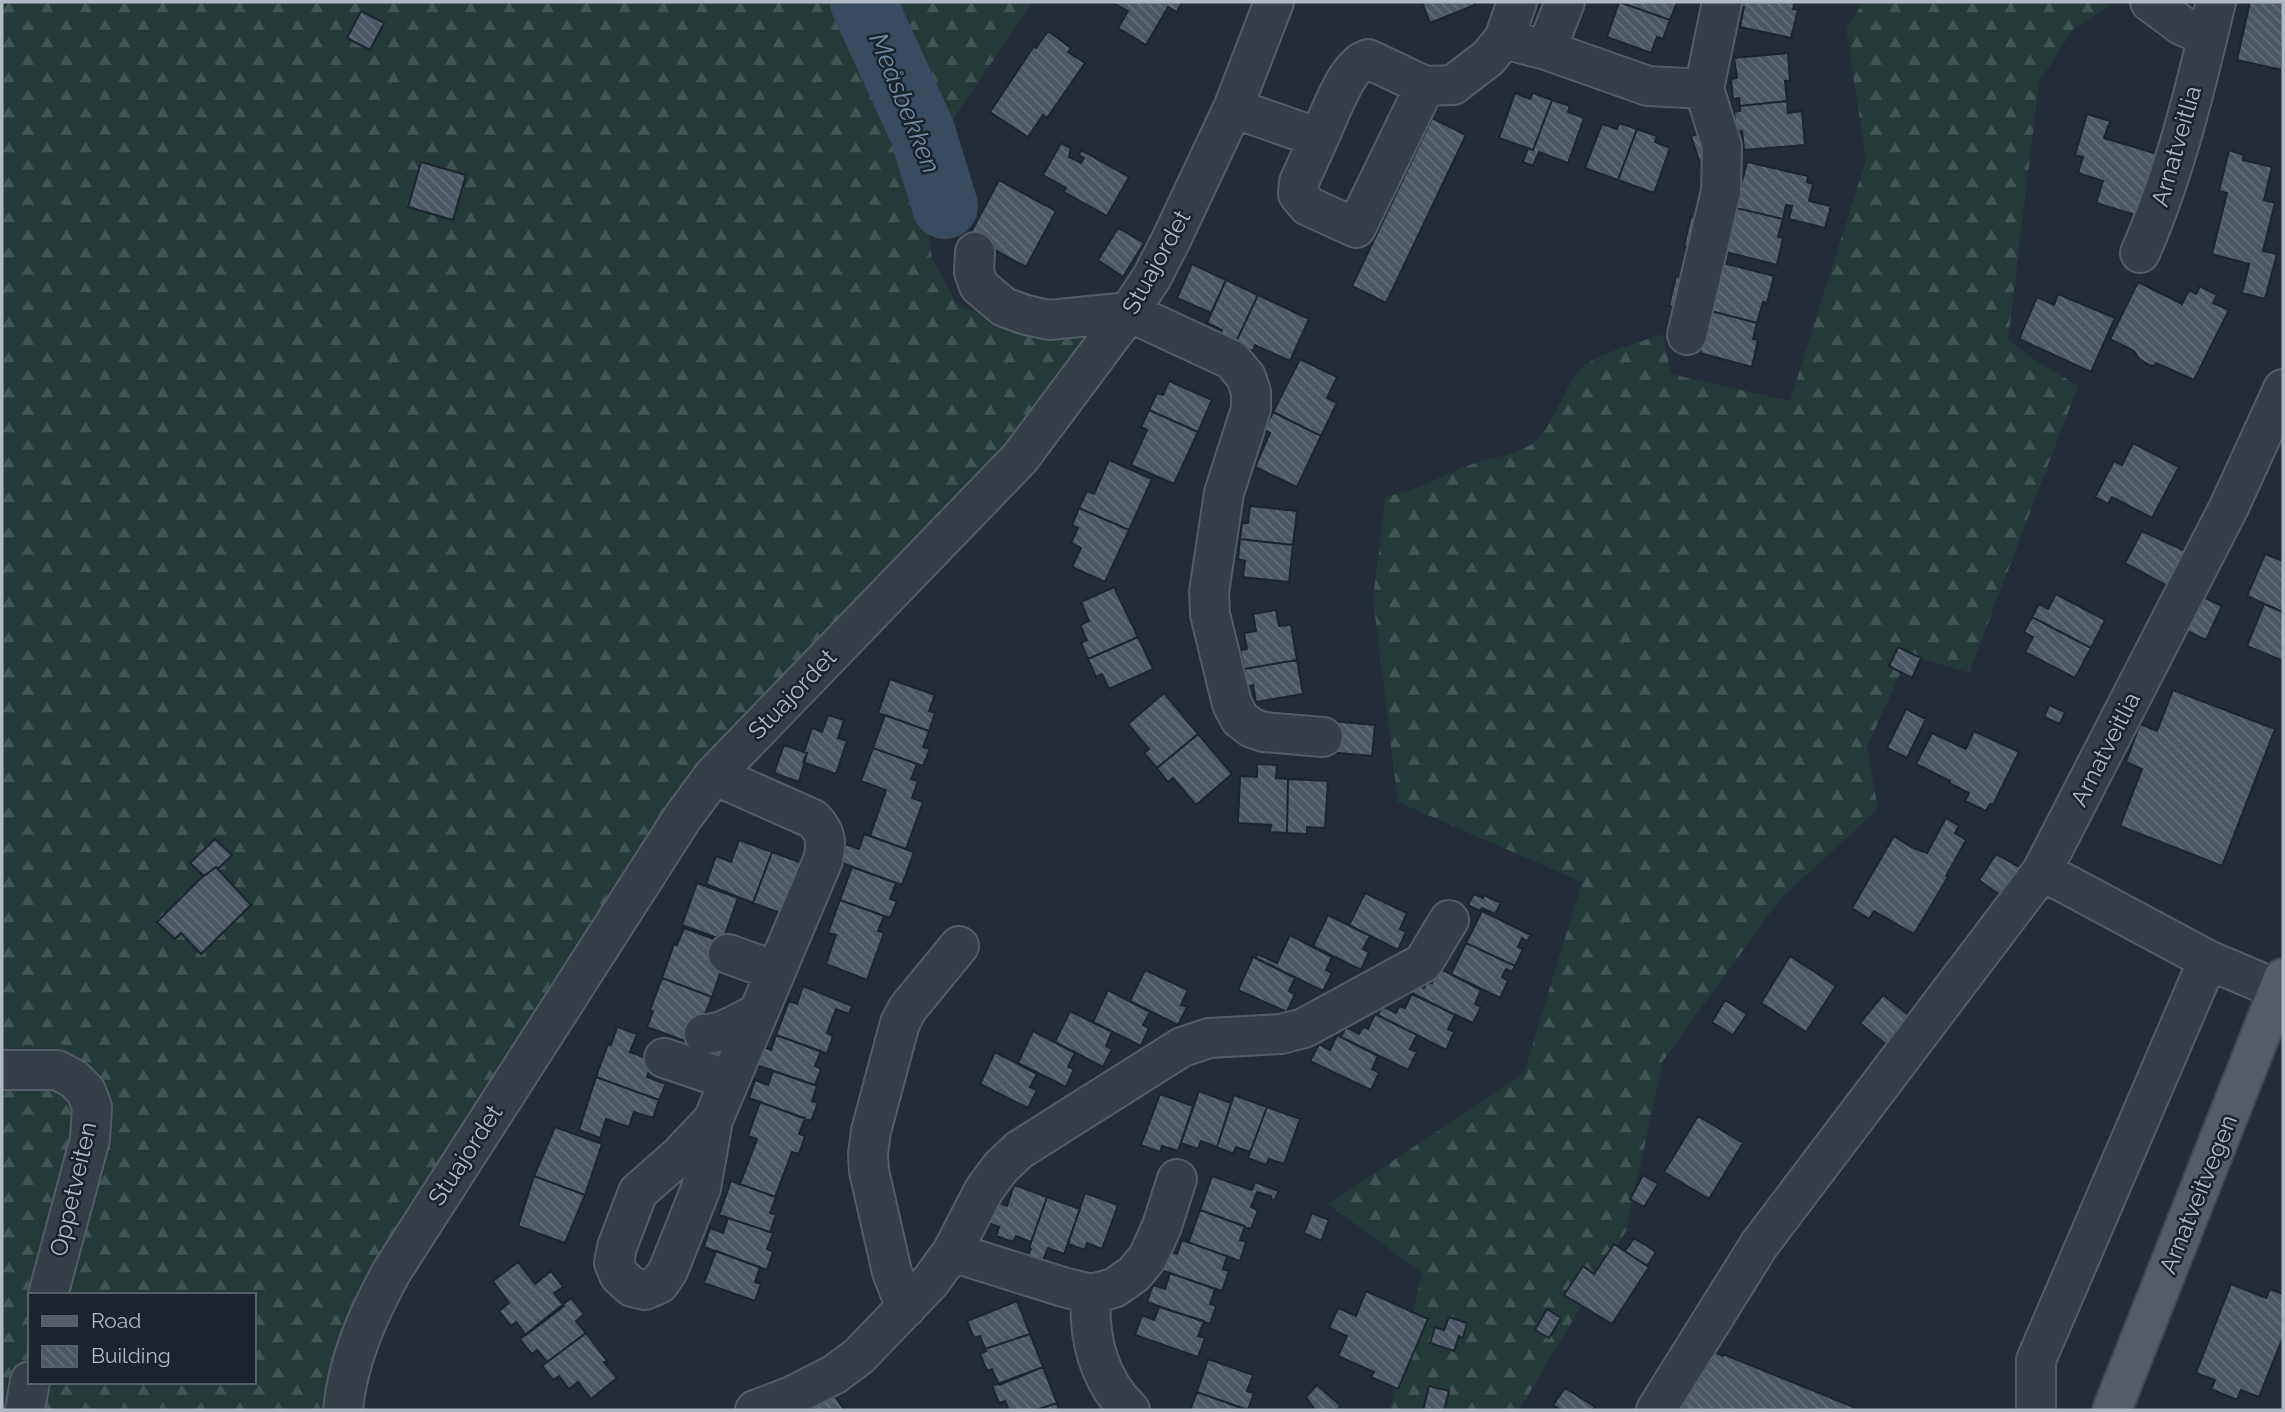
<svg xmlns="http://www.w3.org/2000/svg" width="2285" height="1412" font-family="Raleway,sans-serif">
<defs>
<pattern id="forest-firs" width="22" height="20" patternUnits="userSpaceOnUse" patternTransform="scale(1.75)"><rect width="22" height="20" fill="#263939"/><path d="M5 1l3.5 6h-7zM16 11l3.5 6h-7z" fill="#435454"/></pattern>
<pattern id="building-back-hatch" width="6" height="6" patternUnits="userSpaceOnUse" patternTransform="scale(1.75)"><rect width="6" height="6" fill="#4b5762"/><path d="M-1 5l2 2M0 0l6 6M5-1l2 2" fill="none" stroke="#636d77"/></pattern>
</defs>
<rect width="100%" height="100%" fill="#232c37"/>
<path fill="url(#forest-firs)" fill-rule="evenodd" d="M2 2H1033L946 129 926 210 932 259 957 304 1027 335 1129 312 714 775 458 1167 343 1410H2ZM30 1295H254V1382H30Z
M1864 2H2106L2109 7 2074 28 2039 82 2008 340 2035 360 2078 386 1969 673 1909 655 1867 746 1878 809 1780 899 1663 1061 1626 1231 1519 1410H1390L1422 1273 1328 1204 1524 1073 1582 882 1398 802 1373 598 1386 496C1416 492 1441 475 1470 465 1493 456 1521 456 1539 438 1556 420 1569 374 1588 363 1607 351 1641 342 1663 334L1671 374 1790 401 1866 160 1846 28Z"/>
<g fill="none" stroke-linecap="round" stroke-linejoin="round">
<path stroke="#394b5f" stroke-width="66" d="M863 2 922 131 945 206"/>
</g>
<path fill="url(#building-back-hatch)" stroke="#1d252e" stroke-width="2" d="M1112 2H1182L1177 12 1168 7 1146 45 1118 28 1128 11Z
M1422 2H1473L1475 5 1430 23Z
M1619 2 1670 20 1663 39 1657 37 1651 53 1607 37Z
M1619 2H1677L1670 20Z
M1739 2H1795L1793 9 1798 10 1791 38 1740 27 1744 7 1738 6Z
M2250 2H2283L2282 70 2237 60Z
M361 11 384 23 370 50 347 38Z
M1048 31 1071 48 1068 52 1085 63 1047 118 1043 115 1028 137 990 112 1034 46 1036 48Z
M1788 53 1790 81H1785L1787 101 1740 106 1739 98 1733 99 1731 79 1737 78 1734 58Z
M1515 93 1530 99 1533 93 1552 100 1533 150 1499 138Z
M1552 100 1570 106 1568 112 1584 118 1568 163 1539 152 1533 166 1523 162 1528 148 1533 150Z
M1787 101 1788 113 1802 111 1805 145 1744 150 1742 131 1736 132 1734 112 1740 111V106Z
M2087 114 2110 121 2104 138 2164 156 2145 218 2096 203 2103 181 2078 173 2083 157 2075 155Z
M1432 118 1466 135 1386 303 1352 286Z
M1619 123 1637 129 1618 180 1585 168 1602 124 1617 129Z
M1637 129 1657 136 1655 142 1670 148 1654 193 1618 180Z
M1706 131 1716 161 1701 166 1691 136Z
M1061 143 1071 148 1069 157 1081 163 1084 158 1079 155 1081 150 1129 177 1107 216 1064 192 1066 188 1043 175Z
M2229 150 2244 155 2243 160 2272 167 2264 200 2275 203 2263 251 2277 254 2265 299 2242 293 2249 264 2212 254 2227 193 2219 191Z
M421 162 466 175 453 220 408 207Z
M1747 162 1808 176 1807 182 1813 184 1809 201 1831 206 1825 228 1789 219 1792 206 1786 205 1783 219 1736 208 1737 180 1742 181Z
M999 180 1056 211 1026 267 969 236Z
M1736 208 1783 219 1778 237 1783 238 1777 265 1726 252Z
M1691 216 1706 220 1699 250 1684 246Z
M1118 228 1144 243 1123 277 1098 260Z
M1716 261 1774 276 1767 303 1763 302 1757 323 1711 311Z
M1192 264 1226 280 1211 313 1177 298Z
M1676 276 1692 280 1684 309 1669 306Z
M1226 280 1258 295 1235 344 1219 336 1222 330 1207 323Z
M2138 282 2182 304 2189 290 2196 294 2200 286 2217 295 2213 303 2229 310 2194 380 2156 363 2154 366H2151L2139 359 2134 351 2110 339Z
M2058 294 2115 318 2091 372 2019 339 2037 297 2054 305Z
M1258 295 1309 319 1290 361 1255 345 1253 351 1235 344Z
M1711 311 1757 323 1753 339 1758 340 1752 367 1700 353Z
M1300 359 1337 377 1327 398 1337 403 1321 436 1273 412Z
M1169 381 1212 400 1198 432 1149 410 1157 393 1163 395Z
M1149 410 1198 432 1174 484 1131 465 1147 430 1141 427Z
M1273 412 1321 436 1297 487 1255 467 1270 433 1264 430Z
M2133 443 2179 467 2152 518 2112 497 2108 504 2095 497 2114 461 2122 465Z
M1109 460 1152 479 1129 530 1079 508 1087 491 1094 494Z
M1250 506 1297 511 1293 545 1240 539 1242 523H1248Z
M1079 508 1129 530 1105 582 1072 567 1081 548 1071 543 1078 528 1072 525Z
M2142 531 2185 551 2167 586 2125 563Z
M1240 539 1293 545 1289 582 1243 577 1245 561 1238 559Z
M2265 554 2283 561V612L2247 596Z
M1114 587 1138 637 1088 659 1081 643 1087 640 1080 625 1089 621 1081 602Z
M2056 594 2105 620 2091 648 2032 617 2039 604 2048 609Z
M2199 595 2222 606 2206 640 2183 629Z
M2264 604 2283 612V661L2247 646Z
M1276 610 1279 626 1291 625 1297 660 1244 669 1240 650 1247 649 1244 633 1256 631 1253 614Z
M2032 617 2091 648 2075 678 2025 652 2033 637 2024 632Z
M1138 637 1153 669 1109 689 1102 674 1096 677 1088 659Z
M1898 647 1921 658 1912 678 1889 666Z
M1297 660 1303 694 1256 702 1253 685 1247 687 1244 669Z
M890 679 935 695 929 711 935 713 929 731 878 713Z
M2173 690 2275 729 2222 866 2120 826 2142 769 2126 762 2140 724 2157 731Z
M1164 693 1198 734 1157 768 1144 753 1149 749 1128 724Z
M2049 705 2065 712 2060 724 2044 717Z
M1906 709 1926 719 1907 758 1887 748Z
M828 715 844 720 838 738 847 741 836 774 803 762 807 753 804 752 812 728 822 732Z
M885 715 929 731 923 747 930 749 923 766 873 748Z
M1331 721 1375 725 1372 756 1328 752Z
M1974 731 2019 752 1993 805 1990 804 1986 811 1965 801 1969 793 1949 783 1950 781 1916 764 1932 733 1966 749Z
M1198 734 1232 774 1196 805 1173 778 1168 782 1157 768Z
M784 745 807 753 799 782 774 773Z
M873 748 917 764 911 779 918 781 912 798 923 802 906 849 870 836 886 790 861 781Z
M1257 764 1277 765 1276 778 1288 779 1287 833 1270 832 1271 825 1238 823 1240 776 1257 777Z
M1288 779 1328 781 1325 828 1307 827V834L1287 833Z
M1946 818 1959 826 1955 833 1966 840 1946 876 1948 877 1914 934 1874 911 1869 919 1852 908 1894 836 1911 847 1927 853Z
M864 834 914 852 902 885 839 862 846 844 859 849Z
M215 839 232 855 218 869 216 867 204 876 190 863Z
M739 840 772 852 753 903 706 884 716 856 731 862Z
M772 852 805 864 786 915 753 903Z
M1996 854 2025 870 2004 898 1979 880Z
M216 867 251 905 201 954 181 933 175 939 157 922 201 878Z
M852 867 896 883 890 899 897 901 890 918 840 900Z
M697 883 738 898 723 940 682 925Z
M1365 893 1407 913 1400 929 1406 932 1398 950 1349 925Z
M1474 894 1483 898 1484 895 1501 903 1495 914 1482 908 1480 911 1468 905Z
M840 900 884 916 878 931 884 933 867 980 826 964 836 935 828 933Z
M1482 911 1531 935 1527 941 1522 938 1518 947 1523 949 1515 966 1466 943Z
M1328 915 1370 936 1363 949 1369 952 1361 970 1313 946Z
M684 928 730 945 712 997 662 978 674 944 677 945Z
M1290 935 1332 957 1326 970 1332 973 1323 991 1256 958 1257 954 1277 963Z
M1466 943 1515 966 1512 972 1506 969 1502 977 1508 981 1500 998 1451 974Z
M1790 956 1836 986 1806 1032 1761 1003Z
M1253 957 1295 978 1289 991 1295 994 1287 1012 1238 990Z
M1439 968 1481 990 1475 1004 1481 1007 1473 1023 1405 991 1410 981 1424 988 1427 982 1432 983Z
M1145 970 1188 990 1181 1005 1187 1007 1178 1025 1130 1001Z
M662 978 712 997 693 1044 647 1027 653 1011 650 1010Z
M803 986 852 1006 849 1014 836 1009 827 1033 833 1036 827 1054 776 1035 789 1001 797 1004Z
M1108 990 1150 1012 1143 1025 1149 1028 1141 1046 1093 1022Z
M1412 993 1455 1015 1448 1029 1454 1032 1446 1050 1378 1015 1382 1006 1396 1013 1399 1006 1405 1008Z
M1883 995 1912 1018 1889 1047 1860 1023Z
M1725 1000 1747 1014 1733 1035 1712 1022Z
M1070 1011 1112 1032 1106 1046 1112 1049 1103 1067 1055 1042Z
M1375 1014 1417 1035 1410 1049 1417 1052 1408 1070 1341 1037 1346 1027 1359 1034 1363 1027 1368 1029Z
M617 1027 637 1034 630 1052 653 1061 647 1077 666 1084 659 1100 596 1077 608 1044 611 1045Z
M1033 1031 1075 1053 1068 1067 1074 1069 1066 1087 1018 1063Z
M776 1035 821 1051 815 1066 821 1069 815 1085 751 1063 758 1045 771 1050Z
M1337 1035 1378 1056 1372 1069 1379 1073 1371 1090 1310 1061 1319 1044 1330 1050Z
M995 1052 1037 1074 1030 1087 1037 1090 1028 1108 980 1084Z
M773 1071 817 1086 812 1101 818 1103 811 1121 749 1098 755 1080 768 1085Z
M596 1077 659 1100 653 1118 634 1112 629 1127 606 1119 600 1138 579 1130Z
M1199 1091 1231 1103 1217 1147 1201 1141 1198 1149 1181 1143Z
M1160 1094 1193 1106 1178 1151 1162 1146 1160 1152 1141 1145Z
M1234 1095 1267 1107 1250 1152 1236 1147 1233 1154 1217 1147Z
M760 1102 805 1118 799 1134 805 1136 799 1154 792 1152 775 1197 740 1184 757 1139 748 1136Z
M1267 1107 1300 1119 1284 1164 1269 1159 1266 1165 1248 1158Z
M1698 1116 1743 1143 1709 1199 1664 1172Z
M555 1127 602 1144 585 1195 534 1176Z
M1643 1175 1658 1184 1644 1207 1630 1199Z
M534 1176 585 1195 565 1243 518 1226Z
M1212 1176 1252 1190 1255 1182 1278 1191 1275 1200 1271 1199V1196L1257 1192 1251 1207 1258 1210 1251 1229 1200 1210Z
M731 1181 776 1197 770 1213 776 1215 770 1232 719 1215Z
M1014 1185 1047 1197 1031 1242 1016 1236 1013 1242 996 1236 999 1227 989 1223 997 1202 1007 1206Z
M1085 1193 1118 1205 1102 1249 1087 1243 1085 1250 1068 1244Z
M1047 1197 1080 1209 1064 1254 1048 1248 1042 1263 1027 1257 1031 1249 1029 1248Z
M1200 1210 1245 1226 1240 1240 1246 1242 1240 1261 1182 1240 1189 1241Z
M1312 1213 1329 1220 1321 1241 1304 1233Z
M728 1218 773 1233 767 1249 773 1252 767 1270 704 1247 710 1228 723 1233Z
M1634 1238 1656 1252 1647 1266 1625 1251Z
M1182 1240 1227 1256 1223 1269 1229 1271 1222 1291 1158 1269 1165 1250 1177 1254Z
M1614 1244 1649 1267 1612 1324 1564 1295 1583 1266 1594 1274Z
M716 1251 760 1267 755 1282 761 1284 755 1301 704 1283Z
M518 1262 535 1284 551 1271 563 1287 554 1293 564 1306 526 1335 516 1322 511 1326 499 1311 509 1303 493 1281Z
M1170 1273 1215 1289 1210 1304 1216 1306 1210 1324 1147 1302 1153 1285 1165 1289Z
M2231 1284 2266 1298 2270 1289 2283 1294V1337L2259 1397 2241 1390 2237 1400 2211 1389 2215 1380 2196 1373Z
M1366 1291 1428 1319 1398 1389 1371 1377 1374 1372 1338 1356 1347 1336 1329 1328 1338 1308 1356 1316Z
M571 1298 584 1314 576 1321 586 1333 547 1362 537 1350 532 1354 520 1339Z
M1017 1301 1030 1334 985 1349 980 1336 974 1338 967 1321Z
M1159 1307 1204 1321 1198 1336 1205 1338 1198 1357 1135 1335 1142 1315 1154 1320Z
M1547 1309 1561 1318 1549 1338 1535 1330Z
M1449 1317 1467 1323 1463 1338 1459 1336 1454 1351 1430 1343 1435 1327 1444 1330Z
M586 1333 607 1361 604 1362 617 1378 591 1399 578 1382 569 1389 559 1376 553 1380 542 1366Z
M1030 1334 1043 1367 999 1385 992 1369 987 1371 980 1354 986 1351 985 1349Z
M1697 1344 1723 1356V1354L1861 1410H1660Z
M1208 1359 1253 1375 1247 1391 1254 1393 1248 1410 1197 1392Z
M1043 1367 1057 1403 1036 1410H1009L1005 1401 999 1403 992 1386Z
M1317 1385 1341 1406 1337 1410H1315L1306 1397Z
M1429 1386 1449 1391 1444 1410H1423Z
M1565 1388 1595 1407 1593 1410H1561L1553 1405Z
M832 1391 844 1410H801Z
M1197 1392 1247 1410H1190Z
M1057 1403 1059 1410H1036Z"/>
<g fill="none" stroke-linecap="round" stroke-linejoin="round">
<defs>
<path id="minor" d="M2150 2 2181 25 2207 37
M1504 39 1546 50 1648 86 1704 89
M1546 50 1565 2
M1233 108 1319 138 1299 182 1298 194 1308 206 1356 228 1425 86 1453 85 1488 58 1504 39 1517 2
M1319 138C1329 117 1346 65 1368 59L1425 86
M975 252 974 272 979 286 1004 307 1026 315 1049 320 1129 312 1232 360 1246 377 1251 392V409L1224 493 1209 592 1210 614 1232 704 1240 719 1252 728 1264 732 1323 737
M2140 253C2175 174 2196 86 2216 2
M1687 335 1721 191 1722 146 1704 89 1722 2
M728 954 776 971
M2279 990 2208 960 2042 871 2229 507 2283 389
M704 1034C723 1034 740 1022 758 1013
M664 1058 729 1080
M2 1070H57L74 1079 86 1091 92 1107 90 1139 48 1295
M713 1120 679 1156 638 1192 617 1247 614 1263 619 1275 632 1287 645 1290 659 1284 668 1271 701 1188 713 1120 823 860C827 842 826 832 813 819L714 775
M952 1252 1063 1287 1091 1294 1114 1288 1134 1274 1148 1257 1162 1226 1177 1179
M1091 1294C1088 1336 1098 1380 1130 1410
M906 1308 892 1272 869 1171 868 1154 871 1131 900 1023 908 1008 959 946
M25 1410 30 1381
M343 1410C348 1359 368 1315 392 1271L683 817 714 775 1020 458 1129 312 1152 277 1171 240 1233 108 1274 2
M755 1410 792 1396 835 1374 859 1356 930 1282 952 1252 984 1190 1001 1167 1019 1150 1182 1047 1209 1038 1281 1034 1304 1028 1423 963 1449 920
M1656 1410 1759 1245 2042 871
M2036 1410V1360L2208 960"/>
<path id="major" d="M2112 1410 2283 978"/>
</defs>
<use href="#minor" stroke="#545c65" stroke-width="42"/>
<use href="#major" stroke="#3f4751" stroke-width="42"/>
<use href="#minor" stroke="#363e47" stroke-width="38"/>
<use href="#major" stroke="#545d67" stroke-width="38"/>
</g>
<g text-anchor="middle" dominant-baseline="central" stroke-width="5" stroke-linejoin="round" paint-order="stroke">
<g font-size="24" fill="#b1b9c4" stroke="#1b232c">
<text transform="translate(2176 146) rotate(-74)">Arnatveitlia</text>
<text transform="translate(1156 262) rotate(-61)">Stuajordet</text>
<text transform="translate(792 694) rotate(-46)">Stuajordet</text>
<text transform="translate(2105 749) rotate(-63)">Arnatveitlia</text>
<text transform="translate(465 1155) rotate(-57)">Stuajordet</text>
<text transform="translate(73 1189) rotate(-77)">Oppetveiten</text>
<text transform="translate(2198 1194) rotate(-68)">Arnatveitvegen</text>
</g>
<g font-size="26" font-style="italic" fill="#738ba5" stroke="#1b232c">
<text transform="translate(905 103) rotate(68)">Meåsbekken</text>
</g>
</g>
<rect width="2285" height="1412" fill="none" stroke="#b1b9c4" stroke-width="7"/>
<rect x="28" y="1293" width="228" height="91" fill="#1b232c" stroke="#575f69" stroke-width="2"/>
<rect x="42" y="1316" width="35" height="10" fill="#545d67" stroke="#575f69" stroke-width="2"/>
<text x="91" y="1328" font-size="21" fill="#b1b9c4">Road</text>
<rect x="42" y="1346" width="35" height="21" fill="url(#building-back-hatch)" stroke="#575f69" stroke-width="2"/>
<text x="91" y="1363" font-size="21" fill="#b1b9c4">Building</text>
</svg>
